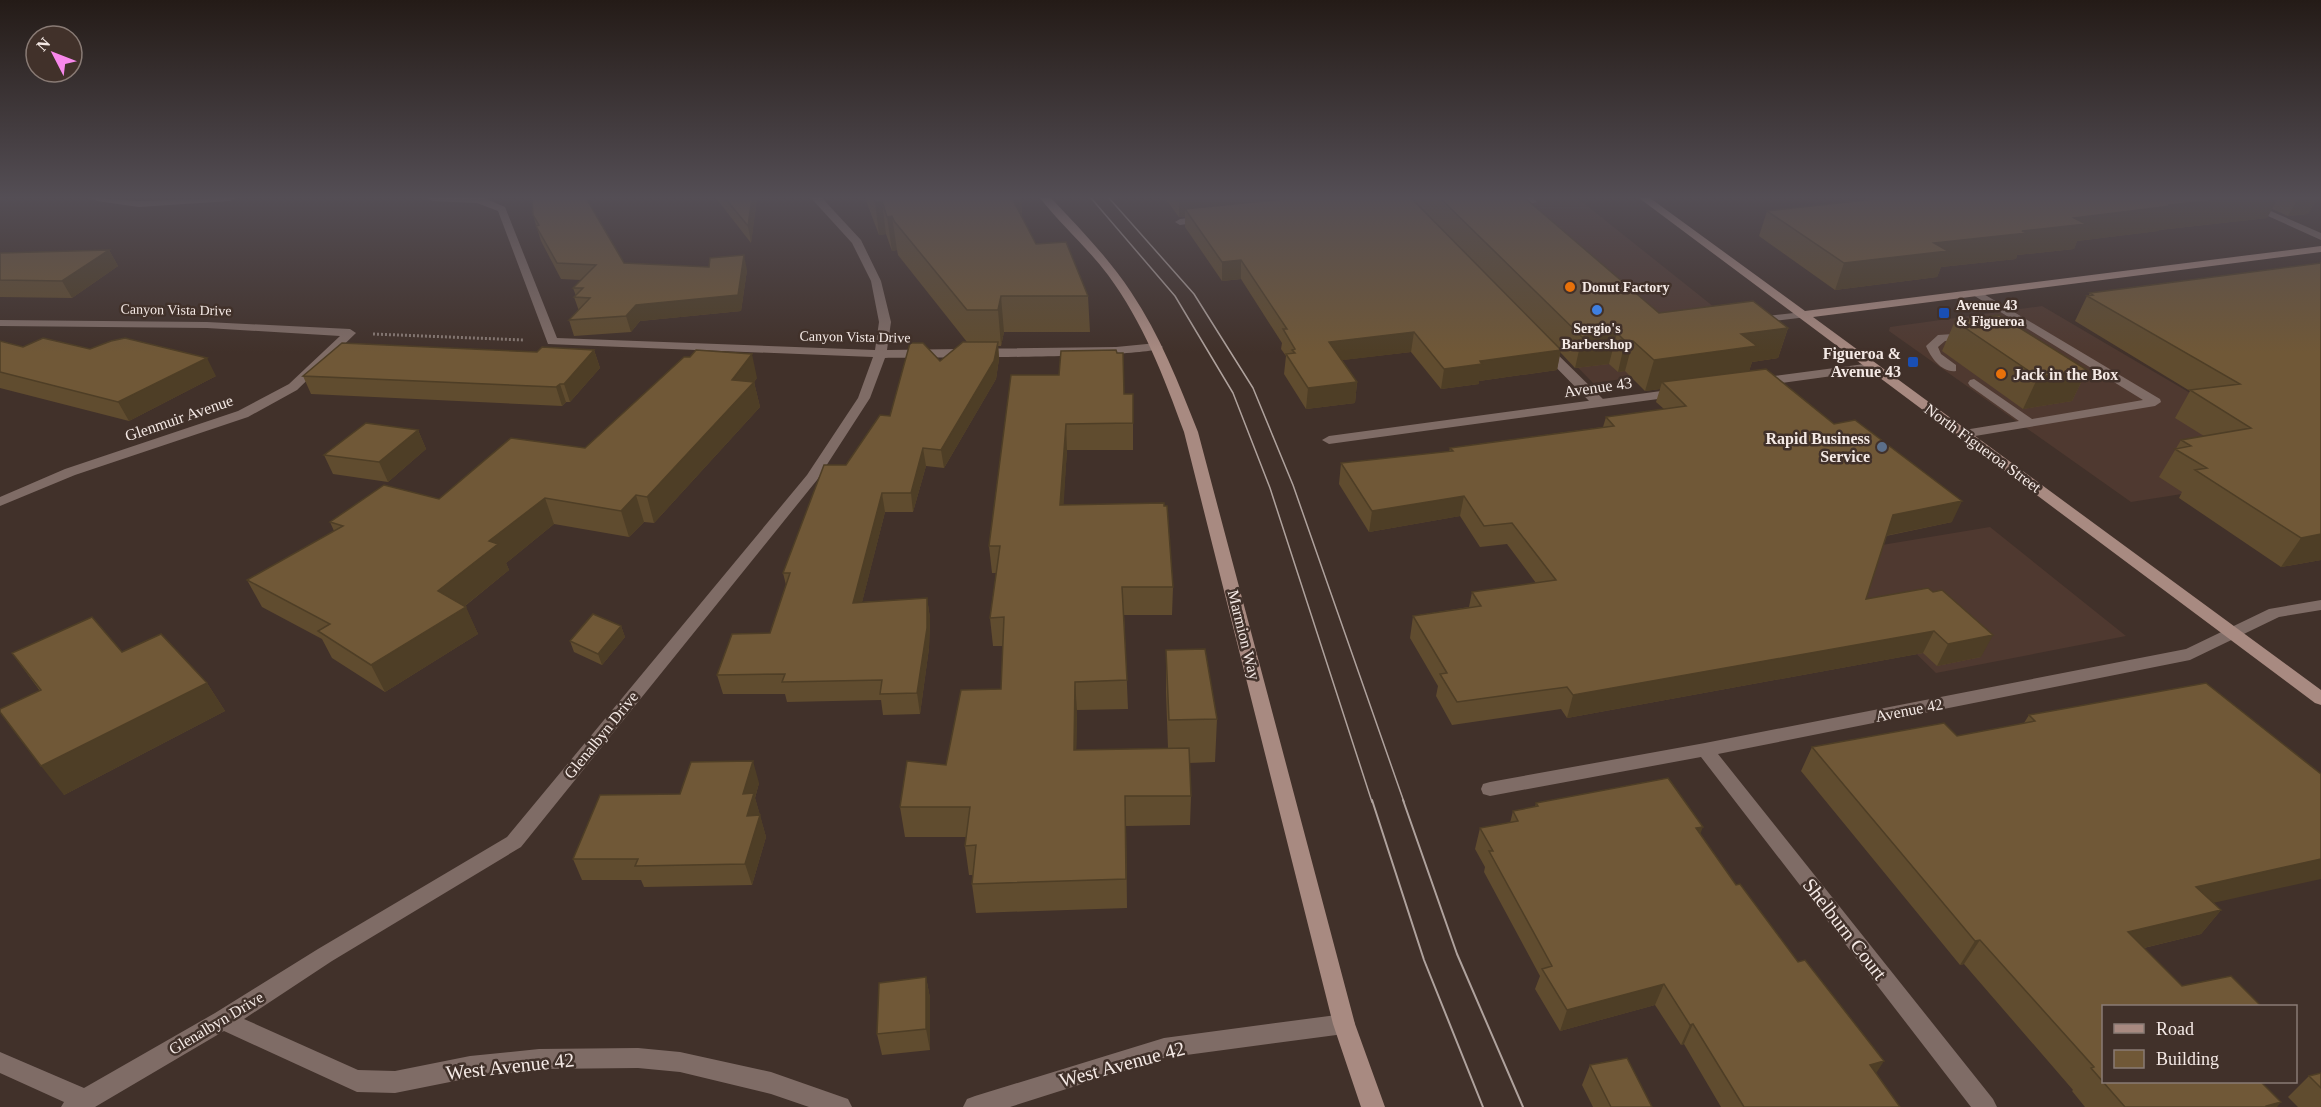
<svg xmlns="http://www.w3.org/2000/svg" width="2321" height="1107" font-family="Georgia,serif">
<rect width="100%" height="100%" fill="#41312a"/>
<path fill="#4f3930" d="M1526 198H1574L1581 201 1778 358 1593 383 1428 214Z
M2042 306 2321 470V472L2131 502 1889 331 1890 327Z
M1990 527 2126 636 1936 673 1816 556Z"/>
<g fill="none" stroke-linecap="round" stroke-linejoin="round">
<path stroke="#877973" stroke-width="3" stroke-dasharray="2 2" stroke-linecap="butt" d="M373 334 524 340"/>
<path fill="#7f6c66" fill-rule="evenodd" d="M1522 198H1533L1537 202 1529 204Z
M2228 198H2241L2321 233V240Z
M1977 290 2160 399 2161 402 2155 406 1963 438 1958 437 1956 434 1958 431 2019 421 1970 386 1968 383 1970 380 1974 379 2032 419 2143 400 1973 295 1971 293Z
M1803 312 1809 315 1807 317 1758 323 1752 320 1758 317Z
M1968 333 1974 337 1972 339 1945 341 1938 347 1941 354 1956 365V371C1942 373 1931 358 1926 346L1938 335Z
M1544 344 1548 345 1604 400 1605 403 1604 406H1594L1540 351V345Z"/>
<path fill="#7f6c66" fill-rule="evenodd" d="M92 198 139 201 235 198 230 201 139 207 97 201Z
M427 198H484L505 207 557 338 875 350 879 322 871 281 852 243 811 198H822L861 240 881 281 891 322 887 350 1116 347 1157 343 1163 347C1149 359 920 357 885 358L870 398 817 480 521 847 332 961 244 1019 358 1070 395 1071 470 1056 539 1049 638 1048 680 1052 771 1072 848 1099 852 1107H809L771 1094 680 1072 638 1068 539 1069 470 1078 395 1093 357 1092 224 1031 95 1107H61L64 1102 0 1073V1052L84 1088 215 1013 318 949 507 837 807 475 858 398 873 357 548 344 498 211 477 203 432 201Z
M1204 216 1209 219 1208 221 1180 225 1175 222 1180 219Z
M0 320 207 322 350 329 356 333 297 390 248 417 75 475 0 506V497L65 469 238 411 289 384 340 336 207 328 0 326Z
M1872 363 1878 367 1876 370 1759 386 1753 382 1759 378Z
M1676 389 1682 393 1680 396 1329 444 1322 440 1329 436Z
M2321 600V610L2279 617 2190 660 1718 754 1993 1099 1997 1107H1971L1701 757 1490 796 1483 794 1481 789 1483 784 1490 782 1705 743 2186 649 2269 609Z
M1344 1014 1352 1017 1355 1024 1352 1031 1344 1034 1164 1058 1010 1107H963L967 1099 975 1096 1164 1038Z"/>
<path fill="#a88a81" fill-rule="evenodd" d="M1040 198H1051C1079 228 1108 257 1131 292 1160 335 1179 384 1198 432L1355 1024 1385 1107H1361L1333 1024 1184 432C1164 377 1143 322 1108 275 1087 247 1061 225 1040 198Z
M1639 198H1650L1805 311 2321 246V252L1813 317 2321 690V705L2315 703Z"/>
<path stroke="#afa29d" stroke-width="1.5" d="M1091 198 1175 296 1233 393 1270 488 1372 802
M1109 198 1194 294 1253 388 1293 485 1404 802"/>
<path stroke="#afa29d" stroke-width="2" d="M1372 800 1424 960 1483 1107
M1403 800 1457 954 1523 1107"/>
</g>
<path fill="#604c2f" d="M716 198H757L751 243Z
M865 198H1021L1022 215H1021L1036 244 1088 296 1090 332H1004L1001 346H998L999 359 996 379 944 468 926 466 913 512H885L862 602 927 598 930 618 929 648 920 714 883 715 881 700 787 702 785 694H723L717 675 770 633 786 585 783 573 846 465 940 361 967 342 898 255 897 250 892 251 886 234 879 235Z
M1165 198H1411L1415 202V198H1525L1659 313 1788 328 1778 358 1752 362 1749 371 1952 522 1886 536 1866 599 1928 588 1981 657 1937 666 1923 653 1567 718 1561 709 1452 725 1436 696 1438 686 1410 638 1413 616 1469 607 1472 592 1536 583 1507 544 1480 547 1460 516 1369 532 1339 484 1341 463 1449 452 1450 448 1603 427 1606 417 1664 409 1656 402 1660 389 1645 391 1625 371 1618 372 1609 364 1575 368 1560 352 1557 370 1479 381V384L1441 389 1411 352 1342 360 1357 382 1355 403 1306 409 1284 374 1286 356 1281 349 1282 343 1241 279 1222 281 1185 227V217H1179Z
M1883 198H2317L2308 214 2288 216 2272 209 2267 218 2159 230 2158 231 2077 241 2074 249 2017 255 2016 259 1941 267 1937 277 1835 290 1759 236 1767 211Z
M533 215 624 263 747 270 741 311 640 321 631 332 574 336 569 320 579 311 574 297 576 296 573 288 581 280 561 279 541 241Z
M109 250 118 266 72 298 0 297V253Z
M2321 263V560L2281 567 2179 498 2182 492 2159 477 2181 440 2204 436 2175 418 2190 391 2075 321 2087 296 2089 295 2090 293Z
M1955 321 2087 370 2072 401 2023 409 1942 351Z
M0 341 23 347 90 349 216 376 129 421 0 388Z
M594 350 600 368 570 402H566L562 406 311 394 303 376 537 352Z
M1011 375 1124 394H1133V450H1067L1063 505 1173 587 1172 615H1124L1128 709 1077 710 1076 750 1168 748 1166 693V650L1217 719 1215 762 1189 763 1191 796 1190 825 1126 826 1127 908 976 913 972 884 973 875H969L965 846 966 837H905L900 807 946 765 1001 689 1003 646H993L990 618 996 573H992L989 546Z
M757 378 754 382 760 407 654 523 644 522 629 537 554 524 506 563 509 570 465 606 478 634 385 692 332 658 322 639 262 607 247 580 334 531 330 522 439 499 585 448Z
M418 430 426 449 388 482 333 474 324 455Z
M621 626 625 637 602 665 574 652 570 641Z
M122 652 207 683 225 711 64 795 40 691 12 653Z
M2029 715 2221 910 2201 934 2144 948 2103 1006 2277 1107H2085L2072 1091 2073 1090 1964 964 1960 965 1801 771 1812 747 1957 736 2024 723Z
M759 783 755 798 766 837 752 885 644 887 641 880H582L573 859 680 794Z
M1536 803 1700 834 1736 885 1876 1073 1900 1107H1721L1684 1044 1681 1045 1655 1005 1560 1031 1535 989 1540 976 1484 872 1485 867 1475 849 1480 828 1510 823 1513 811 1535 807Z
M926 977 930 998V1050L882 1055 877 1034Z
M1590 1065 1652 1107H1593L1582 1085Z
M2321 1073V1107H2298L2288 1097 2309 1076Z"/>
<path fill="#4e3e26" d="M752 198H757L751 243 748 226Z
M1006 198H1021L1022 215 1007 217Z
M1179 198H1363L1185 209V217H1179Z
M2237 198H2278L2267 218 2159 230 2158 231 2077 241 2074 249 2017 255 2016 259 1941 267 1937 277 1835 290 1844 263 1934 243 2022 231 2074 218 2168 205Z
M2298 198H2317L2308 214 2288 216Z
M882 201 886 234 879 235 875 202Z
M892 216 897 250 892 251 887 217Z
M109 250 118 266 72 298 62 281Z
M744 255 747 270 741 311 640 321 631 332 626 316 636 305Z
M1241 260V279L1222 281V262Z
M1001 296 1004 332 1001 346 998 310Z
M1788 328 1778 358 1752 362 1747 378 1662 382 1660 389 1645 391 1654 360 1741 334Z
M1414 332 1411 352 1327 362 1329 342Z
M1617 333 1609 364 1575 368 1582 337Z
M1625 341H1633L1625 371 1618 372Z
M998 342 999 359 996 379 944 468 941 450Z
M594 350 600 368 570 402 564 384Z
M1561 350 1557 370 1479 381V384L1441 389 1444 369 1480 361Z
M752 354 757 378 753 383 754 382 760 407 654 523 647 497Z
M207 358 216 376 129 421 118 402Z
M2087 370 2072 401 2023 409 2038 377Z
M1357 382 1355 403 1306 409 1308 388Z
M560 384 566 402 562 406 556 387Z
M1066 424 1067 450 1062 532 1060 505Z
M418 430 426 449 388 482 379 462Z
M923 448 926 466 913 512 911 493Z
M882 493 885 512 857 622 853 603Z
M636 495 644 522 629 537 621 511Z
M1464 496 1460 516 1369 532 1372 511Z
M545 498 554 524 506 563 509 570 456 613 466 607 478 634 385 692 371 665 438 591 489 541Z
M1962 501 1952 522 1884 536 1893 515Z
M2321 534V560L2281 567 2301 538Z
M927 598 930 618 929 648 920 714 917 693Z
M621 626 625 637 602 665 598 654Z
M1934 631 1923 653 1567 718 1573 695Z
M1993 635 1981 657 1937 666 1948 644Z
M1075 682 1077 710 1076 779 1074 750Z
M207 683 225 711 64 795 41 766Z
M753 761 759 783 755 798 760 815 756 828 760 815 766 837 752 885 745 864 747 816 743 794Z
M1703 827 1695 847 1696 828Z
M2321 859V879L2177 911 2196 887Z
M2221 910 2201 934 2110 956 2128 932Z
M1980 940 1964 964 1960 965 1975 941Z
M926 977 930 998V1050L926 1029Z
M1664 984 1655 1005 1560 1031 1567 1010Z
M1693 1024 1684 1044 1681 1045 1690 1025Z
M1884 1061 1871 1081 1870 1065Z
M2281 1102 2277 1107H2265Z"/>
<path fill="#705837" stroke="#4e3e26" stroke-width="1.5" d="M532 198H586L624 263 709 267 710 258 744 255 738 295 636 305 626 316 569 320 590 298 574 297 583 288H573L596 265 557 263 536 226 539 225 533 215Z
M725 198H752L748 226Z
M873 198H1012L1036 244 1066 242 1088 296H1001L998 310H967L894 221 892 216 887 217 882 201 875 202Z
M1295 198H1411L1561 350 1480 361 1482 364 1444 369 1414 332 1329 342 1357 382 1308 388 1286 354 1295 353 1292 350 1295 349 1283 329H1287L1241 260 1222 262 1185 209Z
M1440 198H1525L1659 313 1753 301 1788 328 1741 334 1757 346 1654 360 1633 341H1625L1617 333 1582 337Z
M1883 198H2237L2168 205 2171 206 2074 218 2086 224 2022 231 2027 233 1934 243 1948 251 1844 263 1767 211Z
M109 250 62 281 0 280V253Z
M2321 263V534L2301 538 2195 470 2207 468 2175 449 2191 446 2181 440 2251 428 2190 390 2240 384 2087 296 2093 295 2090 293Z
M1999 315 2087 370 2038 377 1955 321Z
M43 338 90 349 111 341 125 338 207 358 118 402 0 372V341L23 347Z
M963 342H998L994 361 941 450 923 448 911 493H882L853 603 927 598V628L917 693 880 694 882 680 782 682 785 674 717 675 732 634 770 633 790 573H783L824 465H846L880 415 890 416 910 343H923L940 361Z
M342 343 537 352 542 347 594 350 564 384H560L556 387 303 376Z
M696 350 752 354 732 380 754 382 647 497 636 495 621 511 545 498 489 541 498 544 438 591 466 607 371 665 318 631 330 624 247 580 343 526 330 522 384 485 439 499 511 438 585 448 684 357H690Z
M1116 350 1117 353H1123L1124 394H1133V423L1066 424 1060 505 1164 503V506H1167L1173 587H1122L1127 680 1075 682 1074 750 1189 748 1191 796H1125L1126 879 972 884 976 845 965 846 970 807H900L907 761 946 765 961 690 1001 689 1004 617 990 618 1000 546H989L1011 375H1059L1061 351Z
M1766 369 1834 424 1855 420 1962 501 1893 515 1866 599 1928 588 1933 592 1942 590 1993 635 1948 644 1934 631 1573 695 1567 687 1457 702 1440 674 1447 673 1413 616 1481 606 1472 592 1556 580 1512 523 1484 526 1464 496 1372 511 1341 463 1453 451 1450 448 1614 426 1606 417 1686 406 1662 382Z
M366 423 418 430 379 462 324 455Z
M593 614 621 626 598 654 570 641Z
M92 617 122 652 161 634 207 683 41 766 0 712V709L41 690 12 653Z
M1205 649 1217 719 1169 720 1166 650Z
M2206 683 2321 774V859L2196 887 2221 910 2128 932 2182 986 2231 976 2261 1006H2103V1082H2261L2281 1102 2266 1106V1107H2125L2091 1068 2094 1067 1980 940 1975 941 1812 747 1944 723 1957 736 2035 721 2029 715Z
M753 761 743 794 754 793 747 816 760 815 745 864 635 866 638 859H573L600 795 680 794 691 762Z
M1668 778 1703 827 1696 828 1736 885 1740 884 1798 962 1805 960 1884 1061 1870 1065 1900 1107H1744L1693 1024 1690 1025 1664 984 1567 1010 1542 969 1552 966 1489 851H1493L1480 828 1518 821 1513 811 1538 806 1536 803Z
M926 977V1029L877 1034 879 983Z
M1627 1058 1652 1107H1611L1590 1065Z
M2321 1073V1088L2309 1076Z"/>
<linearGradient id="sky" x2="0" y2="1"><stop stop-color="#241b17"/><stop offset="0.56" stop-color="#544e55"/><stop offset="1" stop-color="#544e55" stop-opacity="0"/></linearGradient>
<rect width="2321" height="353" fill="url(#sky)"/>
<g fill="#e8710a" stroke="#41312a" stroke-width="2">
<circle cx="1570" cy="287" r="6"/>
<circle cx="2001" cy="374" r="6"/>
</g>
<circle fill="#3f7fe0" stroke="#41312a" stroke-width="2" cx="1597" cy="310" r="6"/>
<g fill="#1a4fb4" stroke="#41312a" stroke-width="2">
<rect x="1938" y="307" width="12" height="12" rx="3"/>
<rect x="1907" y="356" width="12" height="12" rx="3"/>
</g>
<circle fill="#5c6f8a" stroke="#41312a" stroke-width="2" cx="1882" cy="447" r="6"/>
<g text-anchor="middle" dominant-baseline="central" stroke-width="5" stroke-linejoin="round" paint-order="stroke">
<g font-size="14" font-weight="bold" fill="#f4e9e5" stroke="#41312a" text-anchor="start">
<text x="1582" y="287">Donut Factory</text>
<text x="1956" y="305">Avenue 43<tspan x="1956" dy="16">&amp; Figueroa</tspan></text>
<text x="1597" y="328" text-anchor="middle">Sergio's<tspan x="1597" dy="16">Barbershop</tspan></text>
</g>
<g font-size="14" fill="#f4e9e5" stroke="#41312a">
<text transform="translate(176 310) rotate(1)">Canyon Vista Drive</text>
<text transform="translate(855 337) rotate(1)">Canyon Vista Drive</text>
</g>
<g font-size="16" font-weight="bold" fill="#f4e9e5" stroke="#41312a" text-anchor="end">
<text x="1901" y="353">Figueroa &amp;<tspan x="1901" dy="18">Avenue 43</tspan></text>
<text x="2013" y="374" text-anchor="start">Jack in the Box</text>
<text x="1870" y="438">Rapid Business<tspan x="1870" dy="18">Service</tspan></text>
</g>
<g font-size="16" fill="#f4e9e5" stroke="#41312a">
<text transform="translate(1598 387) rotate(-8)">Avenue 43</text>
<text transform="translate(179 418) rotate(-19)">Glenmuir Avenue</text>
<text transform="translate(1983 448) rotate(36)">North Figueroa Street</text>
<text transform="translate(1244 635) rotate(76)">Marmion Way</text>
<text transform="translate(1909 710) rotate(-11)">Avenue 42</text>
<text transform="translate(601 735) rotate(-51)">Glenalbyn Drive</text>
<text transform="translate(216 1023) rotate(-31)">Glenalbyn Drive</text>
</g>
<g font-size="20" fill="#f4e9e5" stroke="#41312a">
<text transform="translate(1845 929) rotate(52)">Shelburn Court</text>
<text transform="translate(1122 1064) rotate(-15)">West Avenue 42</text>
<text transform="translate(510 1066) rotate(-6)">West Avenue 42</text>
</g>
</g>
<rect x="2102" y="1005" width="195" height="78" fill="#41312a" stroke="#897b75" stroke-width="1.5"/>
<rect x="2114" y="1024" width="30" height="9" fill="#a88a81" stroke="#897b75" stroke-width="1.5"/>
<text x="2156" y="1035" font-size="18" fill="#f4e9e5">Road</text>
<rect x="2114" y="1050" width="30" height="18" fill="#705837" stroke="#897b75" stroke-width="1.5"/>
<text x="2156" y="1065" font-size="18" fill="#f4e9e5">Building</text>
<g transform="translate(54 54) rotate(312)"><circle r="28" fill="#41312a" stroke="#897b75" stroke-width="1.5"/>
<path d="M0-4.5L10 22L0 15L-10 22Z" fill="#f888eb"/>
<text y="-9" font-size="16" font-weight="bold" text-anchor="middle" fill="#f4e9e5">N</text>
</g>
</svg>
